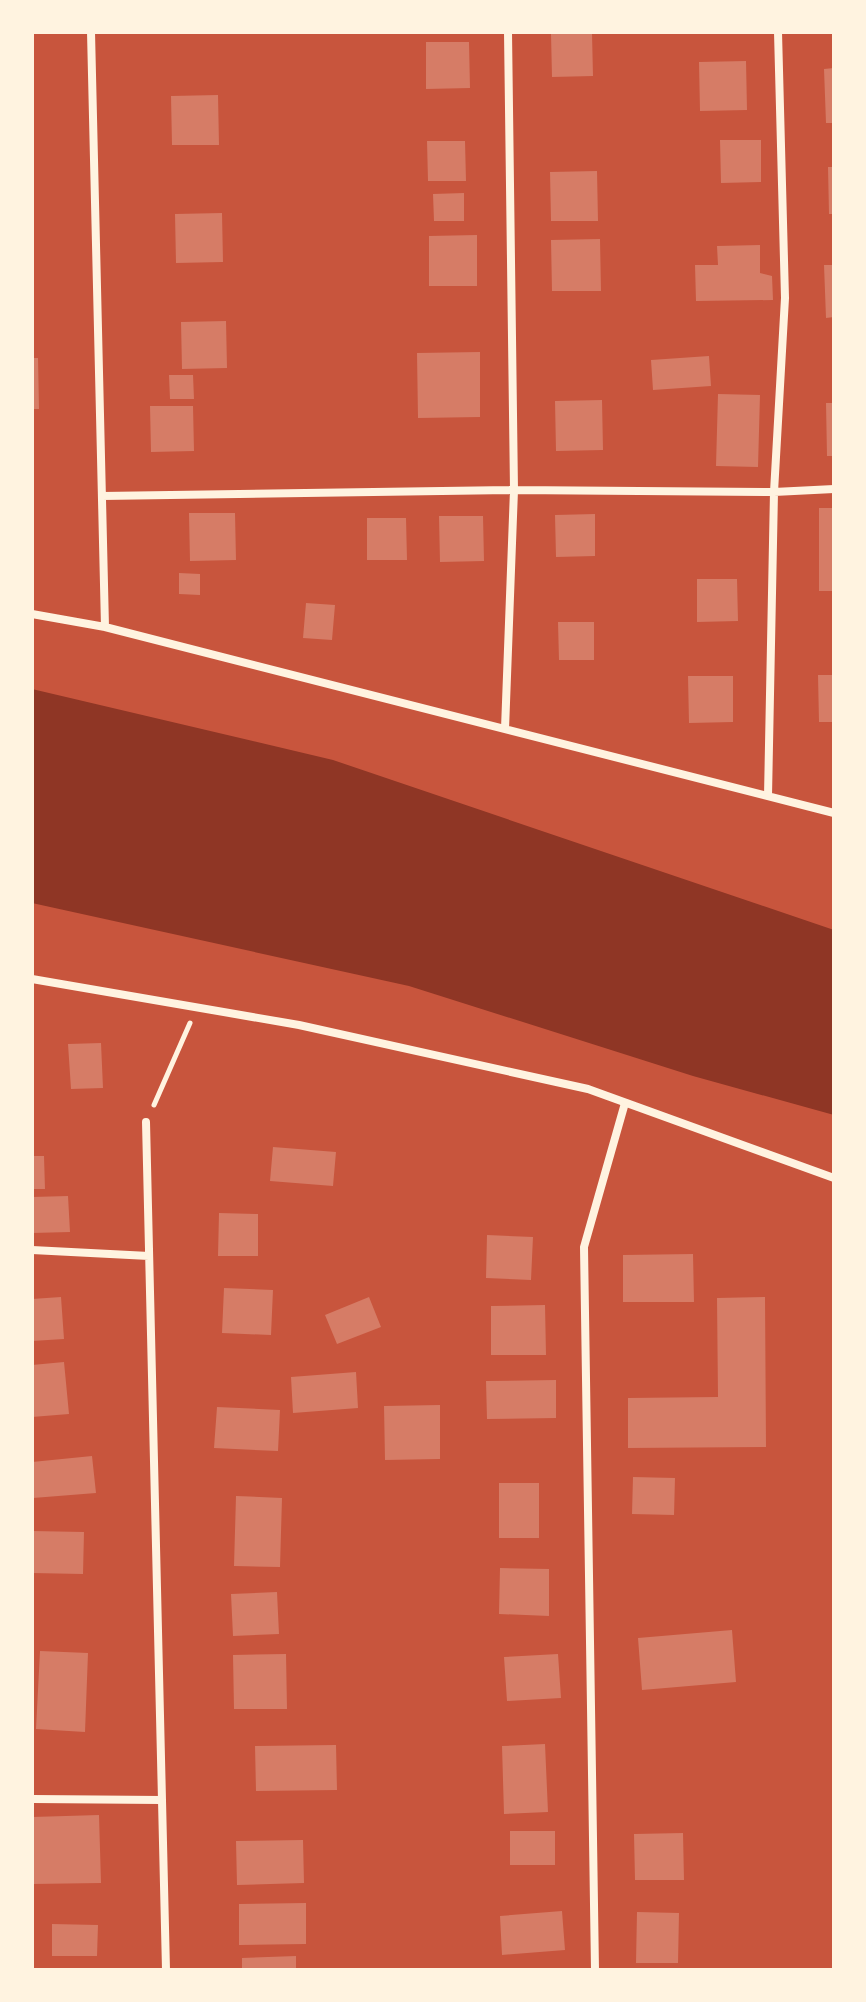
<svg xmlns="http://www.w3.org/2000/svg" width="866" height="2002" font-family="Lato,sans-serif">
<rect width="100%" height="100%" fill="#c8553d"/>
<path fill="#8f3625" d="M32 689 333 760 834 930V1115L693 1076 409 986 32 903Z"/>
<path fill="#d67c66" d="M592 33 593 76 552 77 551 34Z
M426 42H469L470 88 426 89Z
M746 61 747 110 700 111 699 62Z
M834 68V123H826L824 69Z
M218 95 219 145H172L171 96Z
M720 140H761V182L721 183Z
M427 141H465L466 181H428Z
M828 167H834V214H829Z
M597 171 598 221H551L550 172Z
M464 193V221H434L433 194Z
M222 213 223 262 176 263 175 214Z
M477 235V286H429V236Z
M600 239 601 291H552L551 240Z
M760 245V273L772 276 773 300 696 301 695 265H718L717 246Z
M824 265H834V317L826 318Z
M226 321 227 368 182 369 181 322Z
M480 352V417L418 418 417 353Z
M709 356 711 386 653 390 651 360Z
M32 358H38L39 409H32Z
M169 375H193L194 399H170Z
M718 394 760 395 758 467 716 466Z
M602 400 603 450 556 451 555 401Z
M826 403H834V456H827Z
M150 406H193L194 451 151 452Z
M819 508H834V591H819Z
M189 513H235L236 560 190 561Z
M595 514V556L556 557 555 515Z
M439 516H483L484 561 440 562Z
M367 518H406L407 560H367Z
M179 573 200 574V595L179 594Z
M697 579H737L738 621 697 622Z
M306 603 335 605 332 640 303 638Z
M558 622H594V660H559Z
M818 675H834V722H819Z
M688 676H733V722L689 723Z
M101 1043 103 1088 71 1089 68 1044Z
M273 1147 336 1152 333 1186 270 1181Z
M32 1156H44L45 1189H32Z
M68 1196 70 1232 32 1233V1197Z
M219 1213 258 1214V1256H218Z
M487 1235 533 1237 531 1280 486 1278Z
M693 1254 694 1302H623V1255Z
M224 1288 273 1290 271 1335 222 1333Z
M61 1297 64 1339 32 1341V1299Z
M369 1297 381 1327 337 1344 325 1315Z
M765 1297 766 1447 628 1448V1398L718 1397 717 1298Z
M545 1305 546 1355H491V1306Z
M64 1362 69 1414 32 1417V1365Z
M356 1372 358 1408 293 1413 291 1377Z
M556 1380V1418L487 1419 486 1381Z
M440 1405V1459L385 1460 384 1406Z
M217 1407 280 1410 278 1451 214 1448Z
M92 1456 96 1493 33 1498 32 1462Z
M633 1477 675 1478 674 1515 632 1514Z
M499 1483H539V1538H499Z
M236 1496 282 1498 280 1567 234 1566Z
M32 1531 84 1532 83 1574 32 1573Z
M500 1568 549 1569V1616L499 1614Z
M277 1592 279 1634 233 1636 231 1594Z
M732 1630 736 1682 642 1690 638 1638Z
M40 1651 88 1653 85 1732 36 1729Z
M286 1654 287 1709H234L233 1655Z
M558 1654 561 1698 507 1701 504 1657Z
M545 1744 548 1812 504 1814 502 1746Z
M336 1745 337 1790 256 1791 255 1746Z
M99 1815 101 1883 32 1884V1817Z
M510 1831H555V1865H510Z
M683 1833 684 1880H635L634 1834Z
M303 1840 304 1883 237 1885 236 1841Z
M306 1903V1944L239 1945V1904Z
M562 1911 565 1950 502 1955 500 1916Z
M637 1912 679 1913 678 1963H636Z
M52 1924 98 1925 97 1956H52Z
M296 1956V1970H242V1958Z"/>
<g fill="none" stroke-linecap="round" stroke-linejoin="round">
<path stroke="#fff3e0" stroke-width="5" d="M154 1105 190 1023"/>
<path stroke="#fff3e0" stroke-width="8" d="M91 32 105 627
M102 496 514 490 774 492 834 489
M32 614 105 627 834 813
M505 729 514 490 508 32
M768 796 774 492 785 298 778 32
M32 979 299 1025 588 1089 834 1178
M146 1122 166 1970
M32 1250 149 1256
M32 1799 162 1800
M595 1970 584 1247 625 1103"/>
</g>
<rect width="866" height="2002" fill="none" stroke="#fff3e0" stroke-width="68"/>
</svg>
